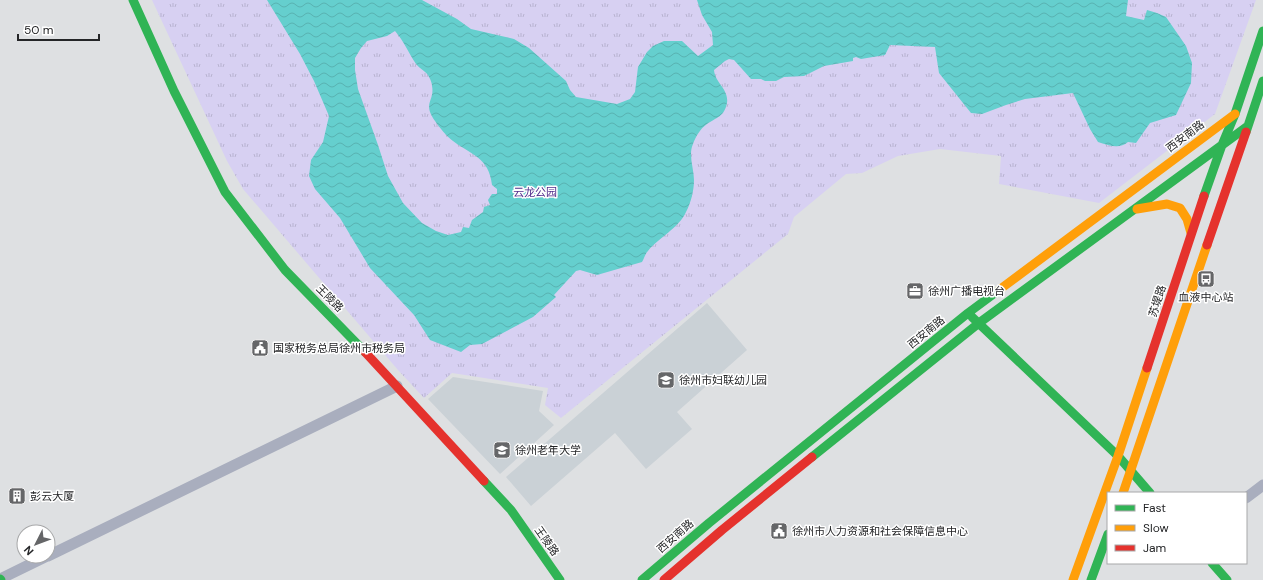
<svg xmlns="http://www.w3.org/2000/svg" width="1263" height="580" font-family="'DM Sans','Noto Sans SC',sans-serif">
<defs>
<pattern id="park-tufts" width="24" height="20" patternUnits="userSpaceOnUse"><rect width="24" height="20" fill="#d7d0f2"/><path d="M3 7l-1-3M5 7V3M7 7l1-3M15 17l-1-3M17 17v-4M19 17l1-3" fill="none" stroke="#b8b2d0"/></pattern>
<pattern id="water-waves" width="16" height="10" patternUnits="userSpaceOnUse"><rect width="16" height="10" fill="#65cfce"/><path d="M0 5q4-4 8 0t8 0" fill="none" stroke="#58b2b1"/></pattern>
</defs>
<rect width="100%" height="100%" fill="#dee0e2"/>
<path fill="#cad1d6" d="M707 303 747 350 677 412 692 429 646 469 615 433 531 506 506 477Z
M453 377 543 391 539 411 554 425 500 474 428 399Z"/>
<path fill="url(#park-tufts)" d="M152 0H1256L1215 114 1099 203 999 184 1001 156 940 149 898 156 862 173 846 174 794 217 788 234 561 418 545 405 548 388 452 373 424 398 398 370 243 189 227 161Z"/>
<path fill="url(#water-waves)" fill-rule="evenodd" d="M267 0H422L457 19 471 29 514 39 529 48 566 81 570 90 576 97 617 104 630 99 635 92 638 67 647 52 653 46 664 41H682L698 56 713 45 712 32 702 15 697 0H1128L1126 16 1144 20 1147 10 1157 13 1166 17 1186 46 1192 63 1191 83 1176 115 1150 123 1136 143 1128 142C1119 150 1108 145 1098 142L1090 129 1073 93 1025 99 1006 105 982 114 971 113 939 73 935 47 890 45 885 55 861 59 856 57 853 58V61L824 66 804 76 784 77 776 81H765L761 79H751L734 60 729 59 725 61 714 70C715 83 729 89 727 103 724 117 717 117 707 124 700 129 696 136 693 144 688 155 694 168 694 180 694 190 691 203 686 212 679 228 658 238 648 251 645 254 644 259 642 262L597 275 580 270 576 271 554 295 556 297 533 317 482 344 470 345 461 352 430 340 414 315 370 268 340 218 315 189 309 176 311 160 323 142 329 116 314 81 300 54ZM395 31C404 41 409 54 416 64 420 69 427 72 429 77 431 80 432 84 432 86 435 101 422 103 435 121 440 128 446 136 453 141 471 155 489 157 492 185L497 189V194H492L488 200 490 205 484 207 483 212 472 220 469 228 463 227 461 232 448 235 436 231 422 223 403 203 388 176 378 145 358 89 355 70V58L361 48 367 41 387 36Z"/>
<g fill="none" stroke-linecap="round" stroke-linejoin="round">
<path stroke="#a9aebe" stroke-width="11" d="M1246 498 1263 485
M48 556 397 386
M0 579 47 556"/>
<path stroke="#30b455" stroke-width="9" d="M133 0 174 91 225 192 285 270 365 352
M1246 132 1263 81
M1204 196 1222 145 1235 114 1263 31
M972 317 1118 456 1150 493
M812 457 979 323 1248 126
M484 481 511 510 560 580
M1212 563 1227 580
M0 579 1 580
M642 580 709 523 968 313 999 290
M1091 580 1108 534"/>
<path stroke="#ff9f0a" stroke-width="9" d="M1137 209 1167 204 1180 208 1187 219 1191 233
M999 290 1235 114
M1123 493 1207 245
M1073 580 1118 456 1147 368"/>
<path stroke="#e5322d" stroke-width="9" d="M1207 245 1246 132
M365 352 484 481
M1147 368 1204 196
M664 580 722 530 812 457"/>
</g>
<defs>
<symbol id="bus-square" viewBox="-11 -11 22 22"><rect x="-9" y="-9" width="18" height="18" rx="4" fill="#656668" stroke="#fff"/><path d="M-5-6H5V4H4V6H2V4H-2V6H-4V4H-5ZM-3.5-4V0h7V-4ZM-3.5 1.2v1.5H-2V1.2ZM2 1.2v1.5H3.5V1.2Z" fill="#fff"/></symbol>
<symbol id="office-square" viewBox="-11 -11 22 22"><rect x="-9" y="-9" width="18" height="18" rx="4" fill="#656668" stroke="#fff"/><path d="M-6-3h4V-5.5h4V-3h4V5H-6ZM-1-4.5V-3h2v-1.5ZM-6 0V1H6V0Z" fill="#fff"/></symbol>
<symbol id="civic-square" viewBox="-11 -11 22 22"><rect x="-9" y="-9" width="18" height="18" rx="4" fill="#656668" stroke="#fff"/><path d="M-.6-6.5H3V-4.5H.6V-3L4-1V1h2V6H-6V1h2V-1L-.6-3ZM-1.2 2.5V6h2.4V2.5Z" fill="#fff"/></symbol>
<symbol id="school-square" viewBox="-11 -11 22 22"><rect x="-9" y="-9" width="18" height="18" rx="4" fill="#656668" stroke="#fff"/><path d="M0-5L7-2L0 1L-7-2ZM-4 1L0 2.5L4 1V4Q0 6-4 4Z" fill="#fff"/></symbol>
<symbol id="university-square" viewBox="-11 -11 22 22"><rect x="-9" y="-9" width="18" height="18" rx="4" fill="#656668" stroke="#fff"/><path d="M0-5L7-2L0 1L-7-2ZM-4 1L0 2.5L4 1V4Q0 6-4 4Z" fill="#fff"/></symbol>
<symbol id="building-square" viewBox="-11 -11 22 22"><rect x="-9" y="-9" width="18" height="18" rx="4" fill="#656668" stroke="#fff"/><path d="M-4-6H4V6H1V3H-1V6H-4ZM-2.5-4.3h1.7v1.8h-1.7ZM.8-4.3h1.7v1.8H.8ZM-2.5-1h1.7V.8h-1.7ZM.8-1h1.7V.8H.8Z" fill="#fff"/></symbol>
</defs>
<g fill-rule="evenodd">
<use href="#bus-square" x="1196" y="269" width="20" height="20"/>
<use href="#office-square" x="905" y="281" width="20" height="20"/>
<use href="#civic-square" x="250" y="338" width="20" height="20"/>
<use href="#school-square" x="656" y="370" width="20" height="20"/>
<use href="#university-square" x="492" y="440" width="20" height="20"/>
<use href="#building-square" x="7" y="486" width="20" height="20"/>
<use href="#civic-square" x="769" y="521" width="20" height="20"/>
</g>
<g text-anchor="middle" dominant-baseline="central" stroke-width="3" stroke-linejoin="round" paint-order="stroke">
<g font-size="11" fill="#242527" stroke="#fff">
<text transform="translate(1185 136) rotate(-37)">西安南路</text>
<text transform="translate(330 298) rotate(45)">王陵路</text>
<text transform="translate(1157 301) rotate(-72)">苏堤路</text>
<text transform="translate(926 332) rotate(-39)">西安南路</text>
<text transform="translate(675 536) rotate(-41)">西安南路</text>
<text transform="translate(547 541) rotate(55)">王陵路</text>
</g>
<g font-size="11" fill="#512c8b" stroke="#fff">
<text x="535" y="192">云龙公园</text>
</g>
<g font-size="11" fill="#242527" stroke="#fff" text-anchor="start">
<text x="928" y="291">徐州广播电视台</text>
<text x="1206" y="297" text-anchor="middle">血液中心站</text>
<text x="273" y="348">国家税务总局徐州市税务局</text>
<text x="679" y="380">徐州市妇联幼儿园</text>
<text x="515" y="450">徐州老年大学</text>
<text x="30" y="496">彭云大厦</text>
<text x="792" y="531">徐州市人力资源和社会保障信息中心</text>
</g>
</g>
<rect x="1107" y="492" width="140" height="72" fill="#ffffff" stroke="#a7a8a9"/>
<rect x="1115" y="505" width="20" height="6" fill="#30b455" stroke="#a7a8a9"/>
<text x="1143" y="512" font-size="12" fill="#242527">Fast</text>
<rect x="1115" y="525" width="20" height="6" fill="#ff9f0a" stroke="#a7a8a9"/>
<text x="1143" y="532" font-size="12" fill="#242527">Slow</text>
<rect x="1115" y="545" width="20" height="6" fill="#e5322d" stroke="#a7a8a9"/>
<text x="1143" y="552" font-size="12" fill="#242527">Jam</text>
<g transform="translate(36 544) rotate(228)"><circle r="19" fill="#ffffff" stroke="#a7a8a9"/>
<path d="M0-3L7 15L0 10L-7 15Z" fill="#656668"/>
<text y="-6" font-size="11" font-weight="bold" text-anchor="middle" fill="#242527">N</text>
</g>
<path d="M18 34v6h81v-6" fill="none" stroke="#242527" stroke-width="2"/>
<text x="24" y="34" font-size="12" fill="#242527" stroke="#ffffff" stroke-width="3" paint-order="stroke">50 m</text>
</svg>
